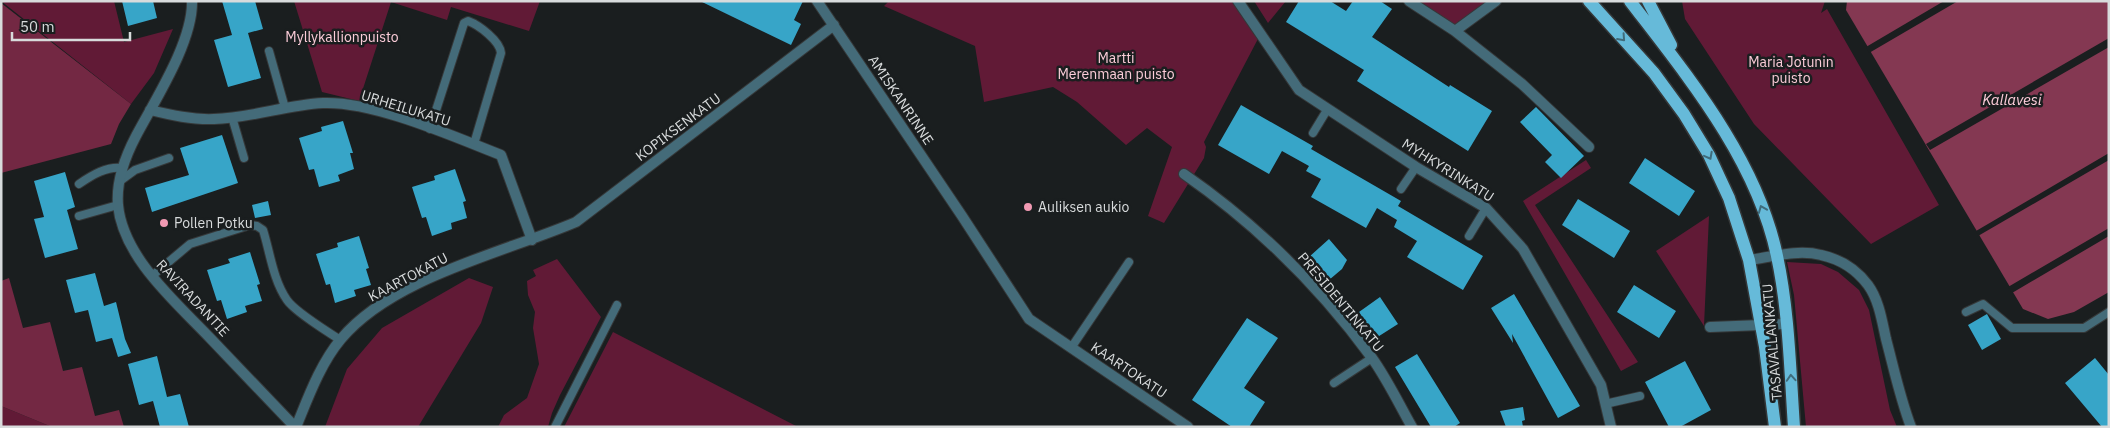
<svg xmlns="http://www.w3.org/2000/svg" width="2110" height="428" font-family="'IBM Plex Sans',sans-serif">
<rect width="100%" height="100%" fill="#1a1e1f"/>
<path fill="#611a36" d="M1 1H114L124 42 173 29 154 73 131 104Z
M294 1H540L529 31 451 7 447 20 391 2 359 101 322 92Z
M889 1H1238L1260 35 1204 142 1206 147 1204 158 1164 223 1148 216 1172 147 1147 128 1126 145 1077 102 1053 87 984 102 975 46 884 6Z
M1254 1H1286L1268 23Z
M1409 1H1496L1455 31Z
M1682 1H1825L1821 13 1827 9 1939 205 1871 244 1754 124 1685 19Z
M1586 160 1591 168 1535 205 1638 362 1621 371 1523 201Z
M1709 216 1704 326 1656 251Z
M557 259 601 317 560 395 552 413 548 427H498L504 415 527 398 539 364 533 328 535 312 528 295 527 281 536 276 533 270Z
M1787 262 1821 264 1838 272 1859 290 1869 310 1890 410 1897 427H1806L1794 295Z
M469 278 493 287 481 323 418 427H325L347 369 382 328Z
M613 332 798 427H564Z
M1 406 52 427H1Z"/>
<path fill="#732843" d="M1 3 131 104 119 124 111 144 1 173Z
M9 278 23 328 50 322 63 371 82 367 95 416 119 410 124 427H52L1 406V281Z"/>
<path fill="#843852" d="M1847 1H2109V292L2074 312 2048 319 2023 309 1846 10Z"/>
<path fill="#1a1e1f" d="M1944 1H1958L1869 53 1866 47Z
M2109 38V47L1930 150 1926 144Z
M2109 153V160L1978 236 1976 231Z
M2109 228V236L2012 293 2008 287Z"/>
<path fill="#37a5c8" d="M122 1H153L157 18 128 26Z
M222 1H255L263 29 248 33 261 78 228 87 214 40 232 35Z
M700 1H803L794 20 801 24 791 45Z
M1299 1H1330L1346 11 1353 1H1380L1392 9 1372 37 1449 87 1450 85 1492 111 1468 151 1357 81 1364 70 1286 22Z
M1241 105 1313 146 1311 149 1401 201 1398 206 1483 256 1463 290 1407 257 1417 241 1394 227 1397 220 1377 208 1366 228 1311 197 1321 179 1306 171 1309 166 1282 151 1269 174 1218 145Z
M1536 107 1584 156 1561 178 1545 162 1552 155 1520 122Z
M343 121 353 153H350L354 169 338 175 340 181 319 187 314 169 309 170 299 138 322 131 321 127Z
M222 135 238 183 152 212 145 188 189 175 180 148Z
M1645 158 1695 191 1679 216 1629 183Z
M455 169 466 201 463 202 467 218 451 223 452 229 432 236 426 217 422 218 412 187 435 180 434 176Z
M65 172 75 207 67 210 78 249 45 258 34 219 44 217 34 181Z
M1578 199 1630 231 1614 258 1562 225Z
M268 201 271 215 255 218 252 205Z
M359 236 369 268 366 269 371 285 354 290 356 296 335 303 330 284 326 285 316 254 338 247 337 243Z
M1329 239 1347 260 1342 269 1329 280 1309 257Z
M250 252 260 284 257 285 262 301 245 306 247 312 227 319 221 300 217 301 207 270 230 263 228 259Z
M95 273 104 306 116 302 125 339 131 353 118 357 112 338 96 342 88 310 75 313 66 280Z
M1634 285 1676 311 1659 338 1617 312Z
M1514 294 1580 406 1558 418 1512 334 1513 343 1491 308Z
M1380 297 1398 324 1376 338 1359 312Z
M1987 314 2001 339 1982 350 1968 325Z
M1247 318 1278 338 1244 388 1265 402 1249 427H1232L1192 400Z
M1417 354 1460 423 1454 427H1431L1395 367Z
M157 356 167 397 180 394 189 427H160L153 401 139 405 128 364Z
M2095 358 2109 375V427H2102L2065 383Z
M1685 361 1711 410 1680 427H1669L1645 382Z
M1523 407 1525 420 1522 421 1523 427H1506L1500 411Z"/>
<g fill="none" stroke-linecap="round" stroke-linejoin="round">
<defs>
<path id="service" d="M269 51 285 108
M232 117 244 158
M430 129 464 23 468 21C479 25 500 41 501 53L474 144
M1313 133 1327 110
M120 181 135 170 169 158
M79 184C92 175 107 166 122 168
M1401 189 1416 167
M79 216 118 205
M1469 236 1486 208
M152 276 190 244 250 225 257 226 263 230C270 252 273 280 287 300 295 312 327 331 340 340
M1966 312 1983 304 2012 328H2084L2109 312
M1071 348 1129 262
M1334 383 1372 358
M1605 404 1640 396
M555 427 617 305"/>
<path id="minor" d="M192 1C193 42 155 100 136 136 125 157 116 181 118 205 123 258 177 303 211 339 239 368 267 398 295 427
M817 1 962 216 1029 319 1188 427
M1238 1 1299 90 1416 167 1486 208 1523 249 1601 385 1611 427
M1409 1 1455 31 1496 1
M1455 31 1522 84 1589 147
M150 110C171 115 193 120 214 119 251 118 286 105 323 103 374 101 452 136 501 155L532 240
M1184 174C1256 224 1320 287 1372 358 1387 379 1399 404 1412 427
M1749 260C1771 257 1798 249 1821 255 1840 259 1856 269 1868 285 1879 300 1882 321 1886 339 1894 369 1900 398 1911 427
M1710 327 1786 324
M296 427C308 398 320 364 341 339 393 277 503 253 576 222L834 25"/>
<path id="primary" d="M1589 1 1654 73 1684 114 1709 155 1729 198 1749 260 1765 347 1775 427
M1630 1C1689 78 1757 160 1777 256 1789 312 1790 370 1794 427
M1648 1 1671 45"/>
</defs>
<use href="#service" stroke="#353839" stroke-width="10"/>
<use href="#minor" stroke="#353839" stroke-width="12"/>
<use href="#primary" stroke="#353839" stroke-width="15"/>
<use href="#service" stroke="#446b79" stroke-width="8"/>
<use href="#minor" stroke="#446b79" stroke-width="10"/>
<use href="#primary" stroke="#66bad9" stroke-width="12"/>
</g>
<defs><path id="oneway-chevron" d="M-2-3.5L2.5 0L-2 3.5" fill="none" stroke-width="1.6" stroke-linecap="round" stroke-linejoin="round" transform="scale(1.25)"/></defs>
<g stroke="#406c7c">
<use href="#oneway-chevron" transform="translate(1622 38) rotate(48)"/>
<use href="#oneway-chevron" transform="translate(1709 156) rotate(62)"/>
<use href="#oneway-chevron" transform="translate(1762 209) rotate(-112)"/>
<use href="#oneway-chevron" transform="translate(1791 378) rotate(-94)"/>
</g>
<g fill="#f19ab3" stroke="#1a1e1f" stroke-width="2">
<circle cx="1028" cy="207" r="5"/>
<circle cx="164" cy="223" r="5"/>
</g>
<g text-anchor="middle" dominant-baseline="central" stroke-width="5" stroke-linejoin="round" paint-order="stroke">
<g font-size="14" fill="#fccdd9" stroke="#1a1e1f">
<text x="342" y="37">Myllykallionpuisto</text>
<text x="1116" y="58">Martti<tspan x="1116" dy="16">Merenmaan puisto</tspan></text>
<text x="1791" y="62">Maria Jotunin<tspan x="1791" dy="16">puisto</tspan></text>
</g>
<g font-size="14" fill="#d8dbdc" stroke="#1a1e1f">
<text transform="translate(901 100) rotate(56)">AMISKANRINNE</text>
<text transform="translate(406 108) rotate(17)">URHEILUKATU</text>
<text transform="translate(678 127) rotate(-37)">KOPIKSENKATU</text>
<text transform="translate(1448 170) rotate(32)">MYHKYRINKATU</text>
<text transform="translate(408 277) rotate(-28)">KAARTOKATU</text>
<text transform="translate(193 298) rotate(47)">RAVIRADANTIE</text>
<text transform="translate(1341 302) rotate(50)">PRESIDENTINKATU</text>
<text transform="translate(1772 342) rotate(-95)">TASAVALLANKATU</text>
<text transform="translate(1129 370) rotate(34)">KAARTOKATU</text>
</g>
<g font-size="14" fill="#d8dbdc" stroke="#1a1e1f" text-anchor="start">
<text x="1038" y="207">Auliksen aukio</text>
<text x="174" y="223">Pollen Potku</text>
</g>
<g font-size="15" font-style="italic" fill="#fcccd9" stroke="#1a1e1f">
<text x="2012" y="99">Kallavesi</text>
</g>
</g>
<rect width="2110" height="428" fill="none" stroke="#d8dbdc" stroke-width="5"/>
<path d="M12 32v8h118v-8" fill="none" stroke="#d8dbdc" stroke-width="2.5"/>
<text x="20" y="32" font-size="15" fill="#d8dbdc" stroke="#1a1e1f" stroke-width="4" paint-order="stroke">50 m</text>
</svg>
